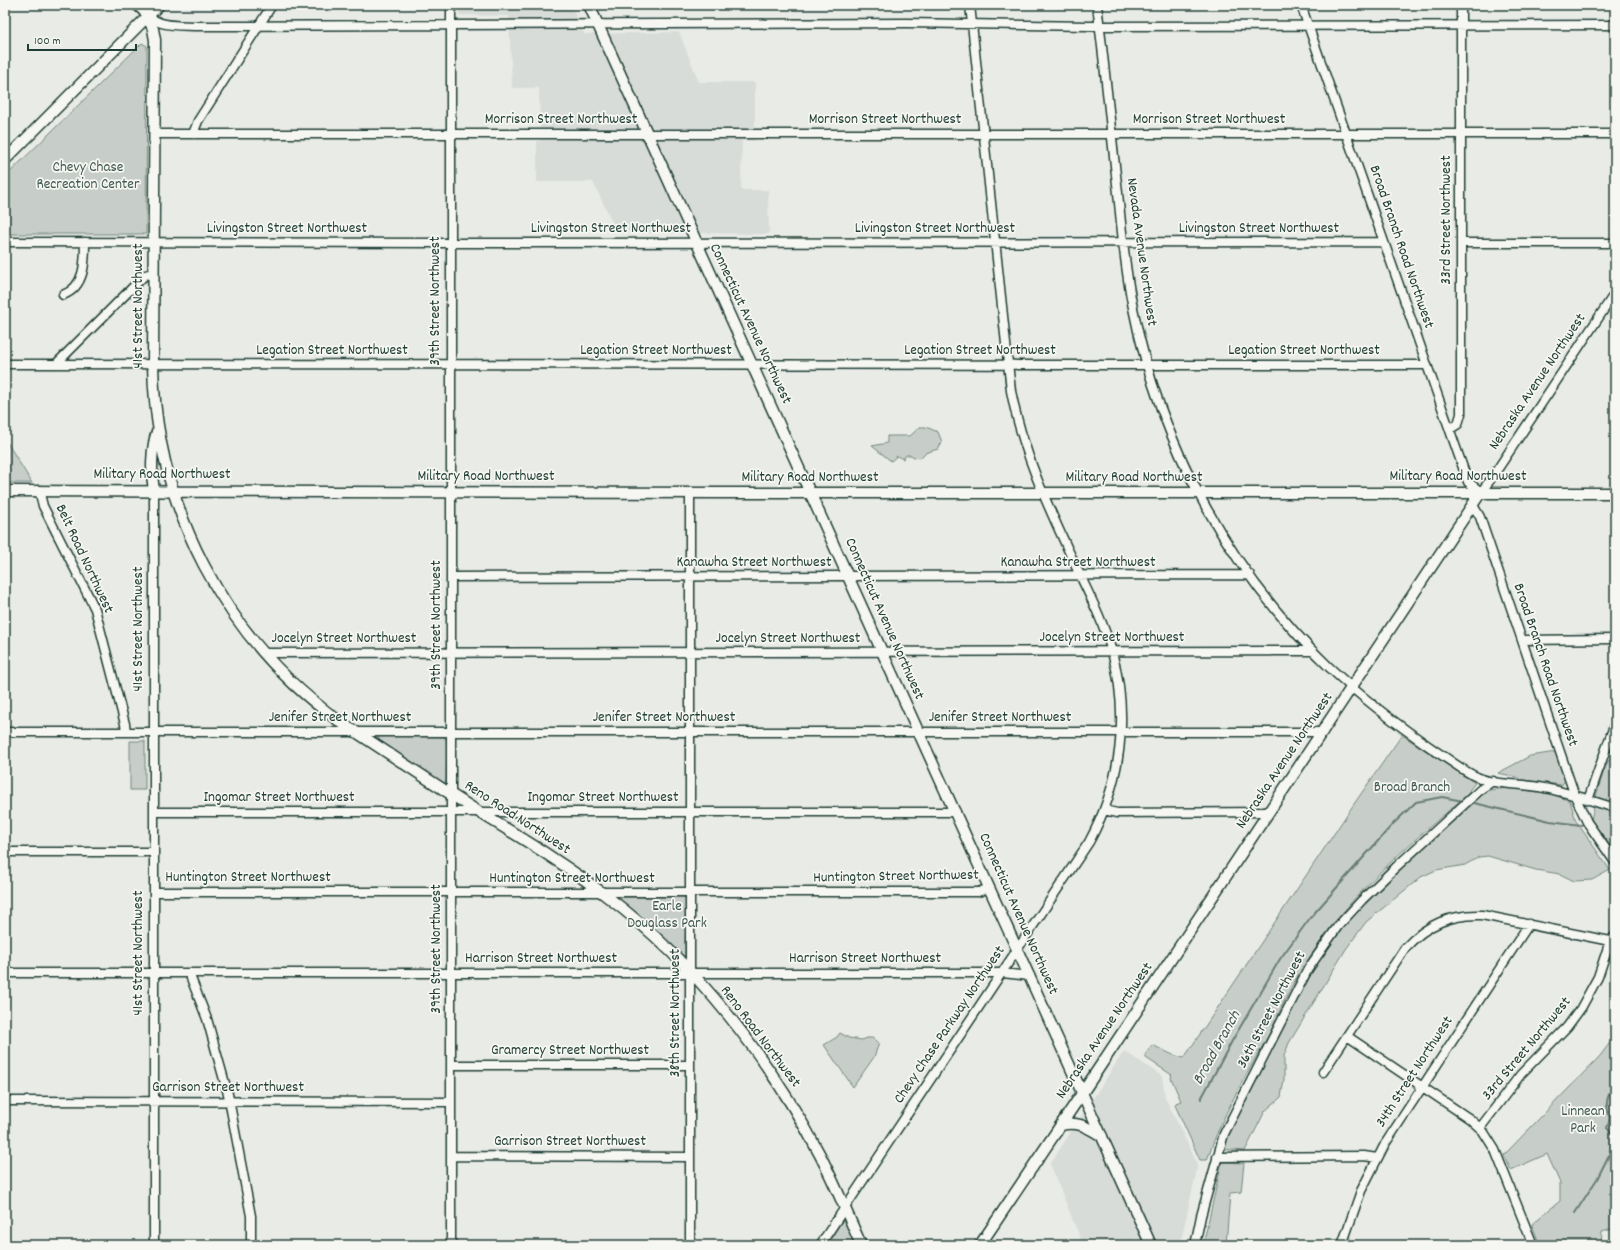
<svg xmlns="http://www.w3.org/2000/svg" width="1620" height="1250" font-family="Dekko,sans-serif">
<rect width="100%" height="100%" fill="#e9ebe7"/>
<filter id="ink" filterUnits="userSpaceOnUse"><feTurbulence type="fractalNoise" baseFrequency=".025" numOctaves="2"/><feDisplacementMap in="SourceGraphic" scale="8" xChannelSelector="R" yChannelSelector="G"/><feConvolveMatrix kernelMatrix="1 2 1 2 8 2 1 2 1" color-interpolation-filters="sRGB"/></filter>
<g filter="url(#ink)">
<path fill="#d8dcd8" d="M459 5H571L584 34 679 32 699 82H755V141H742L741 190H768L769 234 617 232 593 182H537V141H540L539 88H512L509 16 459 15Z
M1124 1051 1162 1076 1165 1097 1198 1165 1181 1241 1134 1239 1136 1245H1083L1050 1164Z"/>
<path fill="#c7cec9" stroke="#73867e" d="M142 43 147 46 146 234H5V177Z
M920 427H926L938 432 942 442 938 449 925 453 920 458 914 457 911 455H906L903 459 897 456 891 461 872 446 887 443V436H910Z
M5 439 32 483H5Z
M1402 735 1475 783 1470 789 1469 793C1416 839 1358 886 1318 945 1305 963 1293 983 1284 1002 1278 1014 1274 1026 1267 1038 1245 1077 1221 1117 1207 1160H1200L1175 1105 1176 1103 1181 1101 1171 1078 1172 1075 1146 1058 1145 1055 1152 1045 1173 1055 1184 1058 1354 804Z
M380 736 444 737 447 741 446 782 442 783 377 740Z
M130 741H145V790H130Z
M1556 752 1565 780 1562 785 1521 780 1517 777 1498 773 1530 756Z
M1615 753V805L1600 800 1596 796C1600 785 1605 760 1615 753Z
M1510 788 1552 794 1570 801 1576 821 1610 870 1592 880 1574 881 1560 874 1536 870 1488 856 1479 857 1465 865 1436 870 1421 877 1366 922 1346 949 1289 1043 1284 1056V1079L1281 1097 1265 1111 1245 1151 1221 1149 1287 1014 1337 932 1363 904 1488 790Z
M1594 806 1602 807 1615 812V852L1591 820Z
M622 897H684L686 900 685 956H681L621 902 620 900Z
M840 1033 849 1038 862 1040 867 1038H872L879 1043 874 1057 853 1087 824 1045 837 1037Z
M1615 1036V1228L1602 1232 1601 1245H1540L1532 1225 1533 1223 1560 1201V1183L1547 1154 1511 1170 1504 1155 1600 1056Z
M1222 1162 1244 1163 1241 1192 1230 1193 1226 1245H1203Z
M842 1221H845L856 1245H827Z"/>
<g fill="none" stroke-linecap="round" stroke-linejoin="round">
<path stroke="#687c75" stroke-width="2" d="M1470 802 1550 821 1581 825
M1614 839 1615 840
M1201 1099 1232 1041 1280 959 1310 918 1393 824 1416 802 1442 797 1463 801
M1575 1213 1597 1179 1613 1147V1134L1607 1128C1612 1115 1608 1117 1607 1105 1606 1099 1611 1089 1615 1084"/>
<defs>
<path id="minor" d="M136 5C158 27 165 25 195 26L907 23 1089 26 1615 25
M1097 5C1105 68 1111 131 1118 193 1122 232 1125 270 1133 308 1160 444 1229 572 1329 667 1363 699 1399 726 1437 752 1450 760 1463 771 1477 777 1496 786 1524 783 1544 788 1568 792 1592 801 1615 808
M1301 5 1468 482 1481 492 1491 479 1615 293
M155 134H1615
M193 134 198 121 272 5
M5 242 443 243 1384 242
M1461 243H1615
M63 295C85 287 85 262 85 242
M5 364 1427 365
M56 364 145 275 154 273
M1450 429 1458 424 1461 414V5
M39 490 43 506 95 609 125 724 126 732
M1473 505 1480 517 1575 796 1587 822 1615 862
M451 577 1250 575
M1522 640 1615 639
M264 653 1313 651
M5 732H1323
M1588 800 1615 723
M1104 810 1117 813 1269 812
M154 812H956
M5 852H154
M154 892H978L990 888
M5 973H1002L1030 976
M189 973 207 1019 228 1094 251 1216V1245
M1347 1036 1470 1119 1483 1131 1495 1150 1533 1245
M451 1065H690
M1323 1072 1405 948C1427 924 1451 914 1482 915L1610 941 1615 936
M5 1101 451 1102
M1480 1128 1521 1074 1567 1027 1581 1008 1598 977 1610 941
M451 1156 690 1157
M1217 1157 1364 1156 1377 1158
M154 1245V491
M451 1245V5
M690 1245V493
M820 1245 1089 842C1121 783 1130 717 1112 652 1104 624 1091 598 1078 571 1051 513 1023 455 1011 391L970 5
M1195 1245 1201 1216 1224 1134 1308 969 1338 926 1362 900 1397 866 1481 789 1493 781
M1342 1245 1361 1191 1385 1144 1529 924"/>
<path id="major" d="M589 5 1151 1245
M147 16 153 29 155 40 153 364C155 505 224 639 339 721 386 751 432 783 479 812 523 839 568 866 609 898 696 964 770 1059 820 1155 835 1184 848 1215 861 1245
M5 160 159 5
M5 491 723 493H1615
M154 491C151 473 151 449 157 432
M1061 1125C1079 1121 1087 1127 1102 1136
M980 1245 1083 1092 1481 492"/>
</defs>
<use href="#minor" stroke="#1f3d34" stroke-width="11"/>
<use href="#major" stroke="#1f3d34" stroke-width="13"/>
<use href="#minor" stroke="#f6f6f2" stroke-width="8"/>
<use href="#major" stroke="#f6f6f2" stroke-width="10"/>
</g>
</g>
<g text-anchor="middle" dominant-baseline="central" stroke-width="3.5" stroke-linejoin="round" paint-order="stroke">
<g font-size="15" fill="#1f3d34" stroke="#f6f6f2">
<text x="561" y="120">Morrison Street Northwest</text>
<text x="885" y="120">Morrison Street Northwest</text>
<text x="1209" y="120">Morrison Street Northwest</text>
<text transform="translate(1447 220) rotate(-90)">33rd Street Northwest</text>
<text x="287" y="229">Livingston Street Northwest</text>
<text x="611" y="229">Livingston Street Northwest</text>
<text x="935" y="229">Livingston Street Northwest</text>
<text x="1259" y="229">Livingston Street Northwest</text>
<text transform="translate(1401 247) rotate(71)">Broad Branch Road Northwest</text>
<text transform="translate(1141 252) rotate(82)">Nevada Avenue Northwest</text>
<text transform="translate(436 301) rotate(-90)">39th Street Northwest</text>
<text transform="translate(139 306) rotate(-90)">41st Street Northwest</text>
<text transform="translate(750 324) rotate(65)">Connecticut Avenue Northwest</text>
<text x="332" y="351">Legation Street Northwest</text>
<text x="656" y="351">Legation Street Northwest</text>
<text x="980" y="351">Legation Street Northwest</text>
<text x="1304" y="351">Legation Street Northwest</text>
<text transform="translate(1538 382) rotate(-56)">Nebraska Avenue Northwest</text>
<text x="162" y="475">Military Road Northwest</text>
<text x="486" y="477">Military Road Northwest</text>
<text x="1458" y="477">Military Road Northwest</text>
<text x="810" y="478">Military Road Northwest</text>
<text x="1134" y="478">Military Road Northwest</text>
<text transform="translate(84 559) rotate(65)">Belt Road Northwest</text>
<text x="754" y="563">Kanawha Street Northwest</text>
<text x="1078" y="563">Kanawha Street Northwest</text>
<text transform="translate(884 619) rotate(66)">Connecticut Avenue Northwest</text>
<text transform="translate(437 625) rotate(-90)">39th Street Northwest</text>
<text transform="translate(139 629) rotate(-90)">41st Street Northwest</text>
<text x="1112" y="638">Jocelyn Street Northwest</text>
<text x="344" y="639">Jocelyn Street Northwest</text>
<text x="788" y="639">Jocelyn Street Northwest</text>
<text transform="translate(1545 665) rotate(71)">Broad Branch Road Northwest</text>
<text x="340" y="718">Jenifer Street Northwest</text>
<text x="664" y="718">Jenifer Street Northwest</text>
<text x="1000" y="718">Jenifer Street Northwest</text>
<text transform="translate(1285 761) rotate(-56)">Nebraska Avenue Northwest</text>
<text x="279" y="798">Ingomar Street Northwest</text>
<text x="603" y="798">Ingomar Street Northwest</text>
<text transform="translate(517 818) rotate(33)">Reno Road Northwest</text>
<text transform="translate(896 877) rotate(-1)">Huntington Street Northwest</text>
<text x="248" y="878">Huntington Street Northwest</text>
<text x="572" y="879">Huntington Street Northwest</text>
<text transform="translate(1018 914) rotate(66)">Connecticut Avenue Northwest</text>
<text transform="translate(437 949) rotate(-90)">39th Street Northwest</text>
<text transform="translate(139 953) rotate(-90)">41st Street Northwest</text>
<text x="541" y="959">Harrison Street Northwest</text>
<text x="865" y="959">Harrison Street Northwest</text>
<text transform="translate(1272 1010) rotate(-62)">36th Street Northwest</text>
<text transform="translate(676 1013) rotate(-90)">38th Street Northwest</text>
<text transform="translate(950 1025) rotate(-56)">Chevy Chase Parkway Northwest</text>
<text transform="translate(1105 1031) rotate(-56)">Nebraska Avenue Northwest</text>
<text transform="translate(760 1037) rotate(53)">Reno Road Northwest</text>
<text transform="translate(1527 1049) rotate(-50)">33rd Street Northwest</text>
<text x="570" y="1051">Gramercy Street Northwest</text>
<text transform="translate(1415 1072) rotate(-57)">34th Street Northwest</text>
<text x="228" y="1088">Garrison Street Northwest</text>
<text x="570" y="1142">Garrison Street Northwest</text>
</g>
<g font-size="15" fill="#415a52" stroke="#f6f6f2">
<text x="88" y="168">Chevy Chase<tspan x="88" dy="17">Recreation Center</tspan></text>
<text x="1412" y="788">Broad Branch</text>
<text x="667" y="907">Earle<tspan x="667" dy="17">Douglass Park</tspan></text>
<text x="1583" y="1112">Linnean<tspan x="1583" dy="17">Park</tspan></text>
</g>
<g font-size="16" font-style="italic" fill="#445c54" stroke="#f6f6f2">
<text transform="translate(1217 1048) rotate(-61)">Broad Branch</text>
</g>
</g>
<rect width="1620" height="1250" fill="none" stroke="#f6f6f2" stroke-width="20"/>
<rect x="10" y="10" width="1600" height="1230" fill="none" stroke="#1f3d34" stroke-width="1.5" filter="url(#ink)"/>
<path d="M28 44v6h108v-6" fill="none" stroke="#1f3d34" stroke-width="2"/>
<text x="34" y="44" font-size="12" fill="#1f3d34" stroke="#f6f6f2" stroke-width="3" paint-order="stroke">100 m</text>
</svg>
